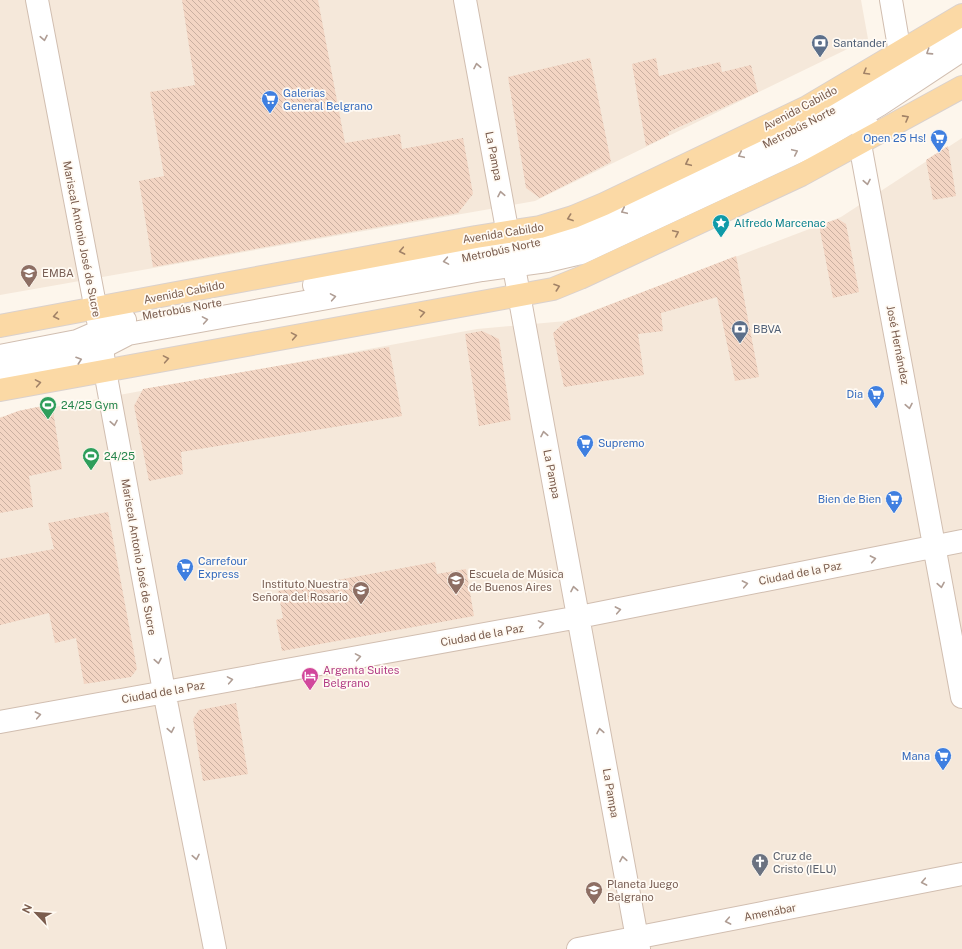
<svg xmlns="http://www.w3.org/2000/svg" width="962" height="949" font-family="'Public Sans',sans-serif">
<defs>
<pattern id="building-back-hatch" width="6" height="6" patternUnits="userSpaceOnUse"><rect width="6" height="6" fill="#f3d5c3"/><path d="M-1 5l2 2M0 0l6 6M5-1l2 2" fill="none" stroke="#cab0a1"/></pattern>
</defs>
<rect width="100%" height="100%" fill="#fdf6ec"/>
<path fill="#f5e8da" d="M0 0H861L868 39 535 201 0 295Z
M962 138V949H0V417L477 329 566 321 841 217Z"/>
<path fill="url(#building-back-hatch)" d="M182 0H318L345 143 400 134 402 149 463 138 473 194 458 213 153 267 139 181 164 176 150 92 195 85Z
M590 58 611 162 540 198 526 188 508 77Z
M656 58 659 76 720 62 722 72 751 65 758 92 668 132 669 135 646 146 632 64Z
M948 146 956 196 933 200 926 160Z
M838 219 846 224 859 292 833 298 819 225Z
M736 256 759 377 735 381 717 297 661 313 663 331 638 334 644 375 564 387 553 333 565 322Z
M482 331 499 339 511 420 479 426 465 334Z
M389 347 402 416 181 452 183 474 149 481 134 406 143 389Z
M52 404 62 469 29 476 33 507 0 513V418L18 411Z
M108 512 137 669 131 677 84 684 76 638 55 643 49 613 0 625V559L54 549 48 523Z
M435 562 437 574 466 569 474 616 282 651 276 620 283 618 278 591Z
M236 703 248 774 203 781 193 719 199 710Z"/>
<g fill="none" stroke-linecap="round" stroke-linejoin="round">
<defs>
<path id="minor" d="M37 0 100 331 105 371 164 691 215 949
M465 0 639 949
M891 0 900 53 893 69
M868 126 860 144 962 697
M314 285 479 255 577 232 808 124 889 79 962 32
M0 356 77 341 125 320
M0 375 81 361 101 348 128 334 482 270 547 261 581 253 810 146 879 105 962 50
M0 722 579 617 962 541
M578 949 962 874"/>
<path id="major" d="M0 326 476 237 540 227 573 217 604 204 807 107 962 15
M0 390 553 289 580 278 801 175 962 87"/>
</defs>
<use href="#minor" stroke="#d1beb0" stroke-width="24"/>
<use href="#major" stroke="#dad1cd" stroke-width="24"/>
<use href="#minor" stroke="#fff" stroke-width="22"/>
<use href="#major" stroke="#fbd9a5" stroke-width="22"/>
</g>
<defs><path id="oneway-chevron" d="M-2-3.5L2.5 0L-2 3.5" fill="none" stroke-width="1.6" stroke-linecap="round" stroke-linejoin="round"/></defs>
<g stroke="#af9d94">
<use href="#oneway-chevron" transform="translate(44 38) rotate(79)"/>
<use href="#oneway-chevron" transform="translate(929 52) rotate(147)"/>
<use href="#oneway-chevron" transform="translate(477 66) rotate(-101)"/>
<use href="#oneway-chevron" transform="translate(795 152) rotate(-25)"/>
<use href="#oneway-chevron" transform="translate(741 155) rotate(155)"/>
<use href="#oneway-chevron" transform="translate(867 182) rotate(79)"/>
<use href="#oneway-chevron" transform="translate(501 194) rotate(-101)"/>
<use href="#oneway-chevron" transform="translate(624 211) rotate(155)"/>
<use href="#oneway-chevron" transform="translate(446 261) rotate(170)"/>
<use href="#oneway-chevron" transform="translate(333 297) rotate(-10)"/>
<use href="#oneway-chevron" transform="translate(205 320) rotate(-10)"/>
<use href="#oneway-chevron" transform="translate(79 360) rotate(-19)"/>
<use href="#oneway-chevron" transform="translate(909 406) rotate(79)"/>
<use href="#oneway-chevron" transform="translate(114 423) rotate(80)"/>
<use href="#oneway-chevron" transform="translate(544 434) rotate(-101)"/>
<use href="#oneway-chevron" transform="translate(873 559) rotate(-11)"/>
<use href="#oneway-chevron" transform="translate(745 584) rotate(-11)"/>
<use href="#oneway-chevron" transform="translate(941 585) rotate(80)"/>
<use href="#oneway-chevron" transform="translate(574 589) rotate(-101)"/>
<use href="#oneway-chevron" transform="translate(618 610) rotate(-11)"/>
<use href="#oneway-chevron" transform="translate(541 624) rotate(-10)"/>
<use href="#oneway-chevron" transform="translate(358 657) rotate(-10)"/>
<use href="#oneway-chevron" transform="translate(158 661) rotate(80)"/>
<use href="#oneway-chevron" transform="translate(230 680) rotate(-10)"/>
<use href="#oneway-chevron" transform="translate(38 715) rotate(-11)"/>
<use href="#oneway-chevron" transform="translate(171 730) rotate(79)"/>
<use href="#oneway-chevron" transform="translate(600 731) rotate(-100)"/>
<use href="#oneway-chevron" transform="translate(196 857) rotate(79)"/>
<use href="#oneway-chevron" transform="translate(623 859) rotate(-100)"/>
<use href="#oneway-chevron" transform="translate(924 882) rotate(169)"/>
<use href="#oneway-chevron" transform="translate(728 921) rotate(169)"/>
</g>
<g stroke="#a18267">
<use href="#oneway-chevron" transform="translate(866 72) rotate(150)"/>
<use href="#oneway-chevron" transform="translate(906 118) rotate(-29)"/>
<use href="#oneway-chevron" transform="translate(688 163) rotate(155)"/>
<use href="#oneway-chevron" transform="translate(570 218) rotate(160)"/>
<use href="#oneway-chevron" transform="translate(676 233) rotate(-25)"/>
<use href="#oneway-chevron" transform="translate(402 251) rotate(169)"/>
<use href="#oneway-chevron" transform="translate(557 287) rotate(-19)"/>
<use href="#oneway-chevron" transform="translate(422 313) rotate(-10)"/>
<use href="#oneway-chevron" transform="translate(56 316) rotate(169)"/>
<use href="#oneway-chevron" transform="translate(294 336) rotate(-10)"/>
<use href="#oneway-chevron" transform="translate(166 359) rotate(-10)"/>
<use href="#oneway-chevron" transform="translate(38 383) rotate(-10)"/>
</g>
<defs>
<symbol id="bank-pin" viewBox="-11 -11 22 30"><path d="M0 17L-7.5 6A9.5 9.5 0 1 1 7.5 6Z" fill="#5c6f8a" stroke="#fffaf3"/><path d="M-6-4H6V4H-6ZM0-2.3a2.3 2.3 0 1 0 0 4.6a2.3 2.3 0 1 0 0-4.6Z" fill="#fff"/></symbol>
<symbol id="supermarket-pin" viewBox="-11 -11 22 30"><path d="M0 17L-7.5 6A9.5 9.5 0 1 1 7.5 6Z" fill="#3f7fe0" stroke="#fffaf3"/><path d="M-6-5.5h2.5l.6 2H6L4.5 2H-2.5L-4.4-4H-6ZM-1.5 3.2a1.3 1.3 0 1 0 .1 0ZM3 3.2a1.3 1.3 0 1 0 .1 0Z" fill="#fff"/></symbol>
<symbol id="sight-pin" viewBox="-11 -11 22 30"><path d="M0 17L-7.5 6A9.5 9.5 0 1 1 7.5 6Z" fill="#0f9aa8" stroke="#fffaf3"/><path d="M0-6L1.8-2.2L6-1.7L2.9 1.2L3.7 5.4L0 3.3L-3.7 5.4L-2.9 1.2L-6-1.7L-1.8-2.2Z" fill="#fff"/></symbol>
<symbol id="university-pin" viewBox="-11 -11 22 30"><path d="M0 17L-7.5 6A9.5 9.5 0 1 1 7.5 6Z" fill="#8d6e63" stroke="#fffaf3"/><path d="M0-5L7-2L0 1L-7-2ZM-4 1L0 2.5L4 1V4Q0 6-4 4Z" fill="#fff"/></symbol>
<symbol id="stadium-pin" viewBox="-11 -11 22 30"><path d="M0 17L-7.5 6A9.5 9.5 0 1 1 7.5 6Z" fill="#2e9e5b" stroke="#fffaf3"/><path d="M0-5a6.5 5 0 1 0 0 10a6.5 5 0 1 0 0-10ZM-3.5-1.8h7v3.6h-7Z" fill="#fff"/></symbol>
<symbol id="school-pin" viewBox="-11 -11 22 30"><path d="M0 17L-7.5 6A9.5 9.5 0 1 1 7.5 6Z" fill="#8d6e63" stroke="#fffaf3"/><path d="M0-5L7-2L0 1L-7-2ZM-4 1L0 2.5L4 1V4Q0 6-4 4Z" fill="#fff"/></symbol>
<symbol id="hotel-pin" viewBox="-11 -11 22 30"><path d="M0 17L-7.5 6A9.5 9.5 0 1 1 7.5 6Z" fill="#d1479c" stroke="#fffaf3"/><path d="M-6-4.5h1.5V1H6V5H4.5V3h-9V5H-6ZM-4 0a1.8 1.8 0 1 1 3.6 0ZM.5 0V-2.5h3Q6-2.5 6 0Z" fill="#fff"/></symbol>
<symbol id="church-pin" viewBox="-11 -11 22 30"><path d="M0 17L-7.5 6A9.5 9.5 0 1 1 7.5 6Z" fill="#6b7280" stroke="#fffaf3"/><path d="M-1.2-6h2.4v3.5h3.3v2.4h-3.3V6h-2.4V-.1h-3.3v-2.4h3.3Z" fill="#fff"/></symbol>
</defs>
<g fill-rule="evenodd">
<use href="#bank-pin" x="810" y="33" width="20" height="27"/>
<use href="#supermarket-pin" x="260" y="89" width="20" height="27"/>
<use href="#supermarket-pin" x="929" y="128" width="20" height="27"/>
<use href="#sight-pin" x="711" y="213" width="20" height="27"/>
<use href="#university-pin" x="19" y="263" width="20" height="27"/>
<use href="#bank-pin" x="730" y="319" width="20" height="27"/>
<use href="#supermarket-pin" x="866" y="384" width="20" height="27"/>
<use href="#stadium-pin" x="38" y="395" width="20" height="27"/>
<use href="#supermarket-pin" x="575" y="433" width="20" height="27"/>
<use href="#stadium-pin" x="81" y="446" width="20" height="27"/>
<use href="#supermarket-pin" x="884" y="489" width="20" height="27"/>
<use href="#supermarket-pin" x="175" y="557" width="20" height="27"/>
<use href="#university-pin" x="446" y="570" width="20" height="27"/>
<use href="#school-pin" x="351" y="580" width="20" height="27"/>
<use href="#hotel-pin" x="300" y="666" width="20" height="27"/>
<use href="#supermarket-pin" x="933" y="746" width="20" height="27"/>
<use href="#church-pin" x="750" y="852" width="20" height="27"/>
<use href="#school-pin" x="584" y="880" width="20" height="27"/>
</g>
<g text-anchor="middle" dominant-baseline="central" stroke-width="3.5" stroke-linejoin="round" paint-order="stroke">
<g font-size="11" fill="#4e5e75" stroke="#fffaf3" text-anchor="start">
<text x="833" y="43">Santander</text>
<text x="753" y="329">BBVA</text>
</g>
<g font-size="11" fill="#366cbe" stroke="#fffaf3" text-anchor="end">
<text x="283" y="93" text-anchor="start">Galerias<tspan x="283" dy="13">General Belgrano</tspan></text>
<text x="926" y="138">Open 25 Hs!</text>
<text x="863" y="394">Dia</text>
<text x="598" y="443" text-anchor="start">Supremo</text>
<text x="881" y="499">Bien de Bien</text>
<text x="198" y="561" text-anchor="start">Carrefour<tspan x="198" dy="13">Express</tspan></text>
<text x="930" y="756">Mana</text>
</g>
<g font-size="11" fill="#7a5c4d" stroke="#fffaf3">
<text transform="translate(800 108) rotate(-28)">Avenida Cabildo</text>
<text transform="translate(799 127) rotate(-27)">Metrobús Norte</text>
<text transform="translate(494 156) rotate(79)">La Pampa</text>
<text transform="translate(503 233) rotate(-9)">Avenida Cabildo</text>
<text transform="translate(82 239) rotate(79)">Mariscal Antonio José de Sucre</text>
<text transform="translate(501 250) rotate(-12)">Metrobús Norte</text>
<text transform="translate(184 292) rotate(-11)">Avenida Cabildo</text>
<text transform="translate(182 309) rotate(-10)">Metrobús Norte</text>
<text transform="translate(898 345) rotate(79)">José Hernández</text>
<text transform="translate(552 474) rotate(79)">La Pampa</text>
<text transform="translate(139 557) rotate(80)">Mariscal Antonio José de Sucre</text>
<text transform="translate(800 573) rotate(-11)">Ciudad de la Paz</text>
<text transform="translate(482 635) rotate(-10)">Ciudad de la Paz</text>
<text transform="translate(163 692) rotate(-10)">Ciudad de la Paz</text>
<text transform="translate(611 793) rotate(80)">La Pampa</text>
<text transform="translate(770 912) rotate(-11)">Amenábar</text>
</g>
<g font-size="11" fill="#0d838f" stroke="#fffaf3" text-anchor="start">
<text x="734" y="223">Alfredo Marcenac</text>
</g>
<g font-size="11" fill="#785e54" stroke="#fffaf3" text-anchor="start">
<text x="42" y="273">EMBA</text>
<text x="469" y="574">Escuela de Música<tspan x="469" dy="13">de Buenos Aires</tspan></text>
<text x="348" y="584" text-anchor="end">Instituto Nuestra<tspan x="348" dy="13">Señora del Rosario</tspan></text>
<text x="607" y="884">Planeta Juego<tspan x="607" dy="13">Belgrano</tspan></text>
</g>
<g font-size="11" fill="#27864d" stroke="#fffaf3" text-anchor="start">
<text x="61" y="405">24/25 Gym</text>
<text x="104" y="456">24/25</text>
</g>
<g font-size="11" fill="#b23c85" stroke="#fffaf3" text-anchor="start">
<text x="323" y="670">Argenta Suites<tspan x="323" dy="13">Belgrano</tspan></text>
</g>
<g font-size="11" fill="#5b616d" stroke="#fffaf3" text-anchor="start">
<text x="773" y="856">Cruz de<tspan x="773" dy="13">Cristo (IELU)</tspan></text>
</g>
</g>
<g transform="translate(36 913) rotate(295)" stroke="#fffaf3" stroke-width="3" paint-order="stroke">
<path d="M0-3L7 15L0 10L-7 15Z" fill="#7a5c4d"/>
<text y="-6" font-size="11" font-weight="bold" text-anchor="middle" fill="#7a5c4d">N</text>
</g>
</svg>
